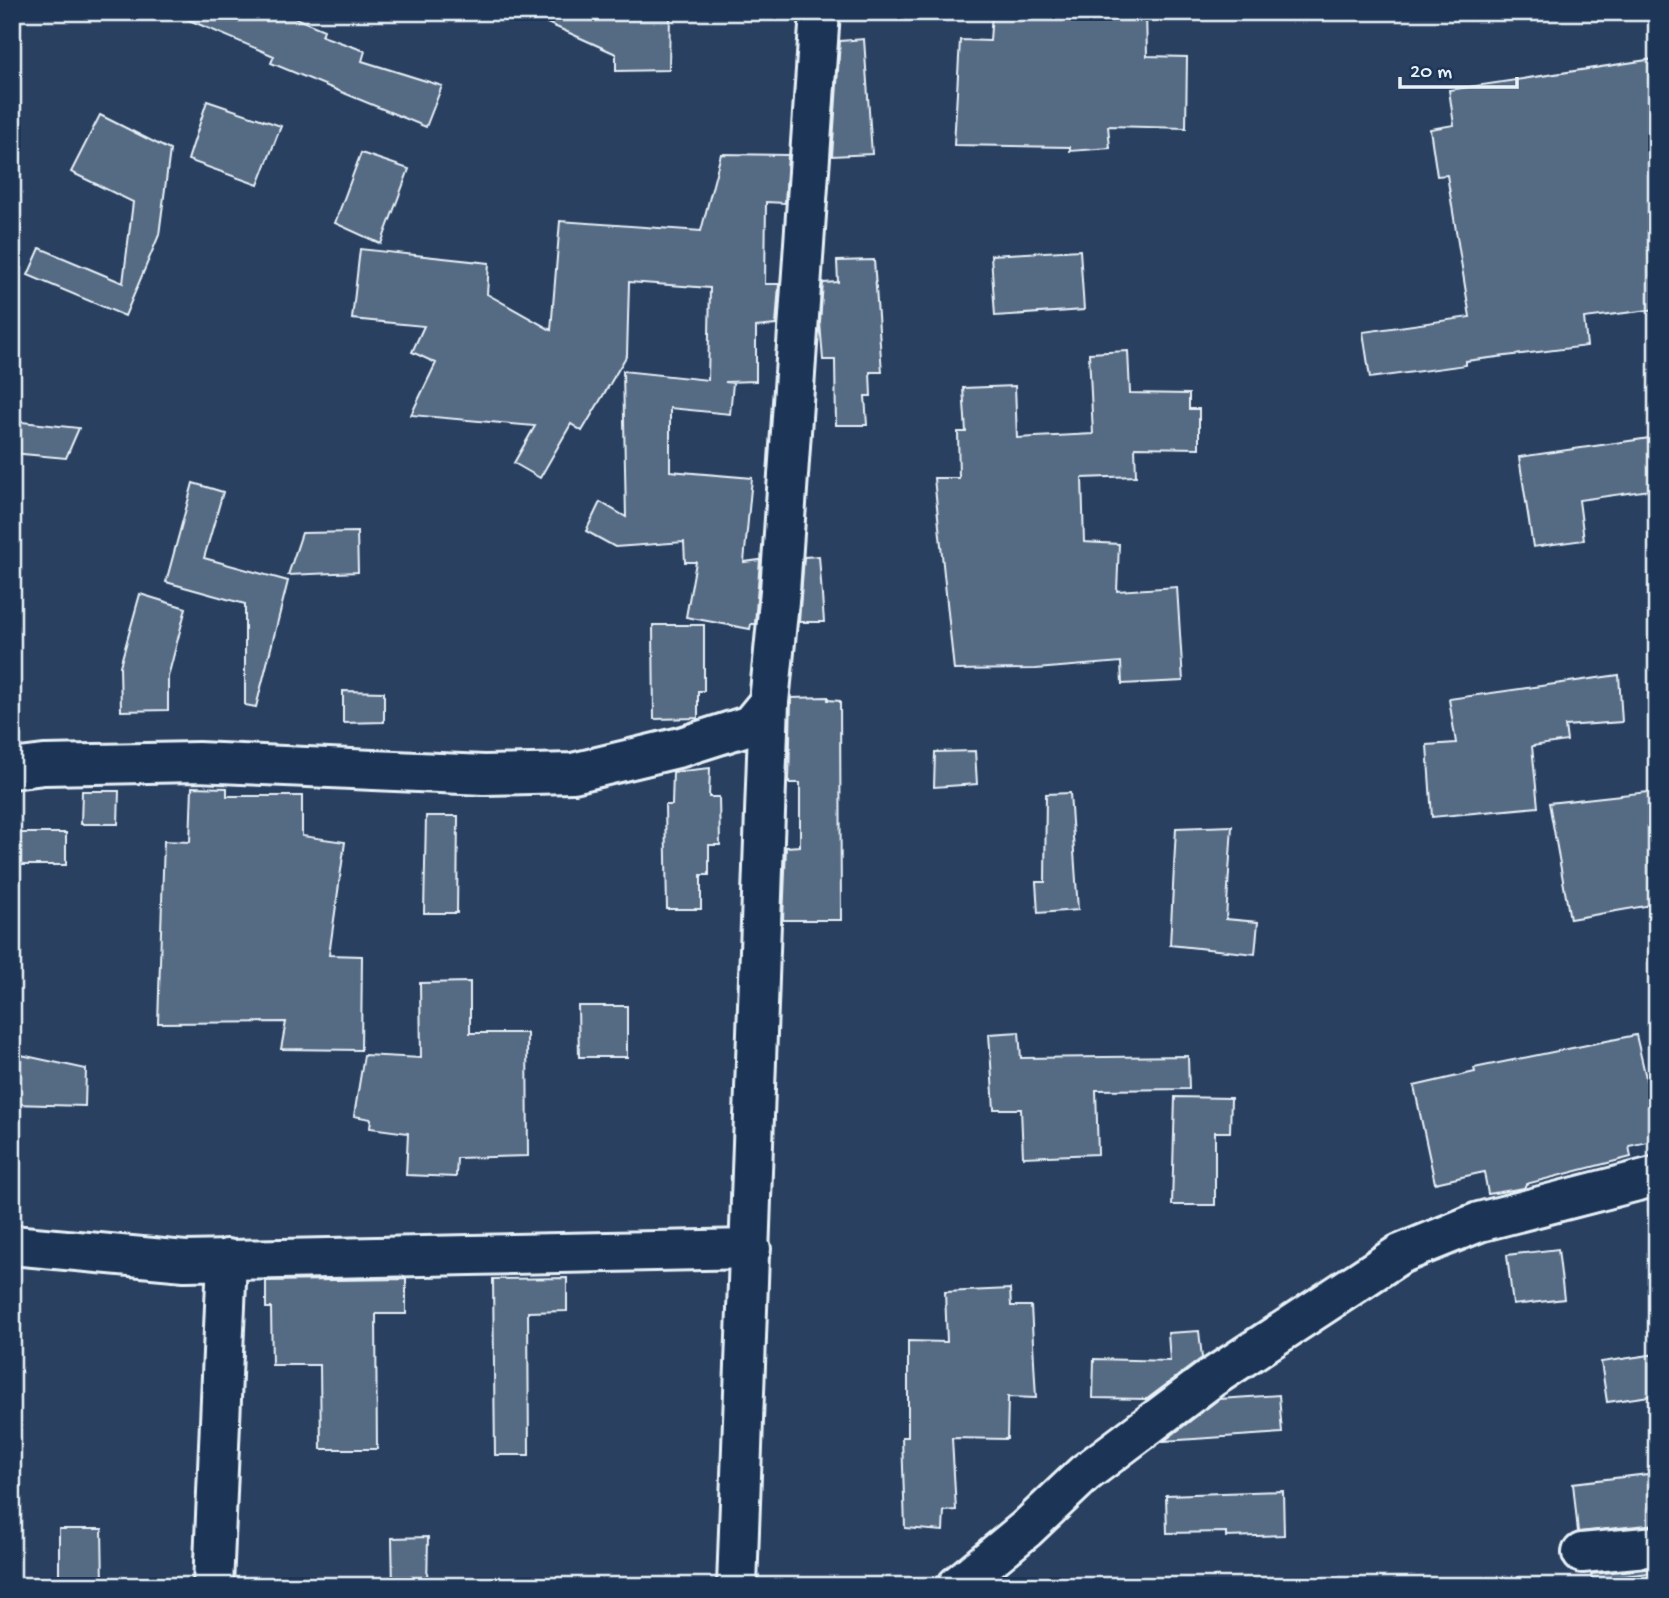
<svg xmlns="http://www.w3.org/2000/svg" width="1669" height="1598" font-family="'Gochi Hand',sans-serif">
<rect width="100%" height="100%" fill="#294061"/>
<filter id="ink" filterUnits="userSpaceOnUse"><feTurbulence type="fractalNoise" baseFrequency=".0143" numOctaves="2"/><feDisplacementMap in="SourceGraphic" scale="14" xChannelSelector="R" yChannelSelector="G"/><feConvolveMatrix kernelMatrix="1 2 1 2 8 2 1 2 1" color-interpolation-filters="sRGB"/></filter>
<g filter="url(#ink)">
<path fill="#556a83" stroke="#e8f1f8" stroke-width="2" d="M170 12H281L324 30 322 36 365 51 362 61 442 86 426 127 271 63 274 56Z
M523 12H670L669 70 616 71V54Z
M992 12H1146L1147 56 1187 57 1186 128 1108 126 1110 148 1070 151V147L954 145 960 40 990 41Z
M864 39 872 154 832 156 840 41Z
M1654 59 1657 81V309L1584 318 1587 346 1466 361V365L1370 378 1363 332 1470 317 1447 175 1437 176 1430 129 1454 125 1449 90Z
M207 101 281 126 258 185 188 160Z
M100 115 170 150 159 235 125 316 28 275 40 248 123 283 133 202 71 172Z
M361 153 409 169 381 244 335 223Z
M721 154 788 155 785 203 766 202 765 284H779L776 325 756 327V381L725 382 733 383 730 414 670 408V471L752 478 744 562 760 560 755 624H751L750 629 686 617 696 562H685L684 542 615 547 586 531 600 502 626 517 623 371 708 380 710 288 629 282 627 355 582 431 571 424 540 478 514 463 535 426 411 415 436 363 412 352 424 326 352 319 360 249 489 263 487 294 551 330 560 221 701 231Z
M1080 250 1084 310 995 316 991 255Z
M874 260 882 372H870L871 396H865L867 425H836L835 360H823L820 322 823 283 838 282 837 261Z
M1128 351 1130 393 1189 394V409H1199V448L1135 447 1136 476 1082 478 1084 542 1119 544 1117 591 1177 587 1183 681 1122 684 1121 662 1036 669 954 670 934 478H959L958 432H966L963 388 1015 386 1017 438 1093 434 1089 353Z
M12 421 79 428 66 458 12 453Z
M1650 438 1657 489 1579 500 1584 540 1533 547 1519 457Z
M193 483 223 492 204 558 288 581 256 707 245 705V604L166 582Z
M357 532 358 572 288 575 302 533Z
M819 556 824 622H799L804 557Z
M140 594 186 608 168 677V710L121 711 120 666Z
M653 625H704V691H698V718L654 719Z
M1619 675 1622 722 1565 726 1567 741 1532 746 1538 807 1432 817 1427 745 1456 743 1449 699Z
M343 691 384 692V722L343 723Z
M828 697V700L840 701 841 920H783L786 847 800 846V783H789L791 698Z
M975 751 977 784 934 787 935 752Z
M710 768 709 797H719L720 845H709V875H701V909H667L665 805H672L673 772Z
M192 787 227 788V796H302V836L345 842 329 955 362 956 361 1050 281 1049 286 1022 158 1023 164 841 190 842Z
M82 791H119L118 824H81Z
M1657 791V904L1570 919 1549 803Z
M1070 793 1078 910 1038 913 1036 882H1045L1046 794Z
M426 816H458L457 913H424Z
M1232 826 1226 919 1258 922 1255 954 1170 945 1176 828Z
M12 833H66V865H12Z
M470 982V1033H527L528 1156 457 1158 456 1177 406 1175 408 1133 370 1128 371 1119 354 1116 364 1055 421 1058 420 983Z
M578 1006H627V1057H579Z
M1019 1032 1021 1058 1188 1056 1189 1089 1096 1090 1098 1154 1023 1157 1021 1109H994L989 1034Z
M1636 1035 1657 1125V1140L1629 1146 1631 1157 1526 1184 1524 1188 1488 1194 1484 1172 1435 1183 1414 1086 1475 1072 1474 1068Z
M12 1053 86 1069 85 1106 12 1104Z
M1175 1097 1231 1098 1230 1132H1215V1205H1172Z
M1558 1249 1564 1299 1513 1305 1507 1255Z
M567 1278V1311L528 1312 529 1455H495L493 1279Z
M406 1279V1314H376L377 1449H321L320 1365H272L271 1308H266V1281Z
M1010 1289 1011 1306H1031L1036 1398 1008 1397 1007 1439 952 1438 956 1510 944 1511 943 1531 905 1528 902 1437H908V1341L947 1342 945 1292Z
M1199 1331 1202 1358 1147 1399 1093 1398 1094 1359 1170 1361 1168 1333Z
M1657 1354V1395L1607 1402 1601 1362Z
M1279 1395 1282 1433 1164 1441 1219 1399Z
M1657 1473V1524L1578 1532 1573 1483Z
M1283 1491 1284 1535 1226 1537V1532L1167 1533 1166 1495Z
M59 1529H102L103 1584H59Z
M428 1537 427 1586H393L392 1538Z
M1657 1568V1572L1592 1580 1591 1574Z"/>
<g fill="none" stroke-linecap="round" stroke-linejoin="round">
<defs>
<path id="minor" d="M12 769 44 765 198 762 484 775 573 773 681 747 750 725 769 702
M12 1245 185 1261 751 1249
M1582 1553 1657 1546
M213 1586 227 1259
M737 1586 769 702 780 591 820 12
M957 1586 1026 1529 1085 1473 1210 1379 1400 1254 1479 1222 1657 1176"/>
</defs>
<use href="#minor" stroke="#e8f1f8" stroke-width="44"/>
<use href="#minor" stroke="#1d3557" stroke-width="38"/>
</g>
</g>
<rect width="1669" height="1598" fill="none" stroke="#1d3557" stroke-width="42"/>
<rect x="21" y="21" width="1627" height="1556" fill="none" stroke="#e8f1f8" stroke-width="2.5" filter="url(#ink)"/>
<path d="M1400 77v10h117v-10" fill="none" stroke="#e8f1f8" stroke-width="3.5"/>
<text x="1410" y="77" font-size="21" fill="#e8f1f8" stroke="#1d3557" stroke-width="5" paint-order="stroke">20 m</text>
</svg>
